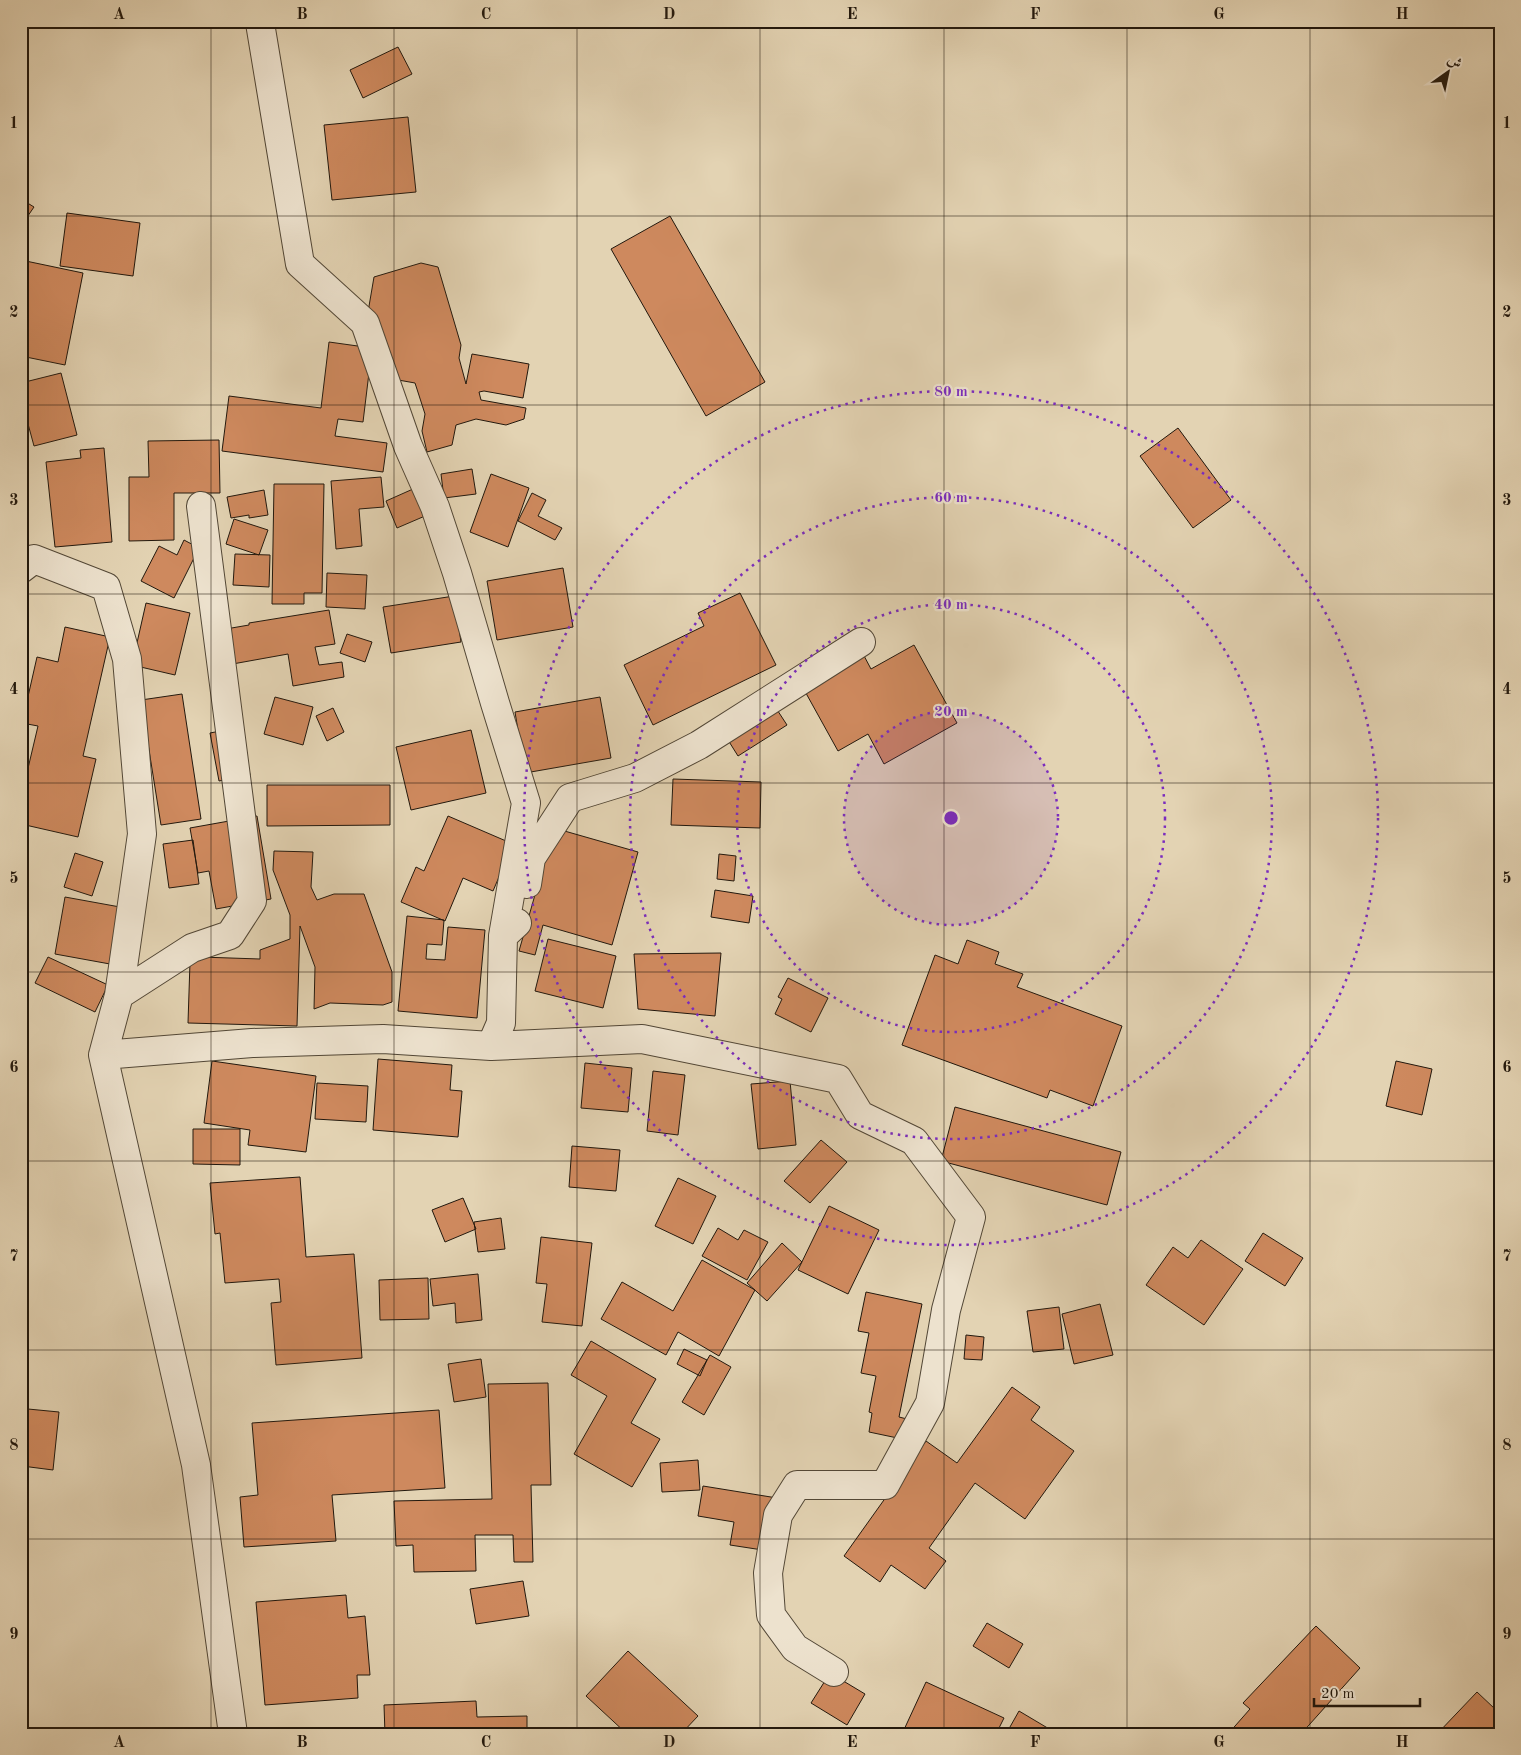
<svg xmlns="http://www.w3.org/2000/svg" width="1521" height="1755" font-family="'Old Standard TT',Amiri,serif">
<rect width="100%" height="100%" fill="#e3d3b3"/>
<filter id="stains"><feTurbulence type="fractalNoise" baseFrequency=".004" numOctaves="4"/><feColorMatrix values="0 0 0 0 .2 0 0 0 0 .09 0 0 0 0 .02 0 0 0 .5 -.17"/></filter>
<radialGradient id="worn" r=".72"><stop offset=".6" stop-color="#630" stop-opacity="0"/><stop offset="1" stop-color="#630" stop-opacity=".3"/></radialGradient>
<path fill="#ce895e" stroke="#22180d" d="M398 47 412 74 363 98 350 70Z
M408 117 416 192 332 200 324 125Z
M21 199 34 207 21 226Z
M67 213 140 223 133 276 60 266Z
M670 216 765 382 706 416 611 249Z
M21 260 83 273 65 365 21 356Z
M421 263 438 267 461 345 459 358 466 384 472 354 529 364 523 398 484 391 479 392 481 400 526 408 524 419 506 425 476 419 456 425 452 445 427 452 422 431 425 414 415 383 387 378 368 312 374 277Z
M329 342 372 348 363 422 338 419 335 436 387 443 383 472 222 451 229 396 321 408Z
M61 373 77 435 34 446 21 398V383Z
M1178 428 1231 500 1193 528 1140 456Z
M219 440 220 493H174V540L129 541V477H149L148 441Z
M104 448 112 542 55 547 46 462 81 458 80 450Z
M472 469 476 494 444 498 441 474Z
M491 474 529 488 508 547 470 532Z
M381 477 384 507 359 509 362 546 336 549 331 481Z
M274 484H324L322 593H304V604H272Z
M413 489 425 516 397 528 386 501Z
M264 490 268 515 249 518V515L231 518 227 497Z
M532 493 546 500 538 516 562 528 555 540 518 521Z
M234 519 268 530 259 555 226 544Z
M184 540 199 548 174 598 141 581 159 546 177 555Z
M235 554 270 555 269 587 233 585Z
M563 568 573 627 497 640 487 581Z
M327 573 367 575 365 609 326 607Z
M740 593 776 665 653 725 624 665 704 626 698 613Z
M454 596 461 642 391 653 383 607Z
M146 603 190 613 175 675 132 665Z
M329 610 335 644 315 647 319 665 342 662 344 677 293 686 288 654 227 665 220 630 249 625V623Z
M65 627 110 637 83 756 96 759 78 837 21 824V798L38 726 22 723 37 657 58 662Z
M347 634 372 642 365 662 340 653Z
M914 645 957 723 884 764 868 734 838 751 802 686 862 652 871 669Z
M182 694 201 819 161 825 141 700Z
M275 697 313 707 303 745 264 734Z
M600 697 611 758 525 773 515 712Z
M772 702 787 725 738 756 723 732Z
M333 708 344 732 327 741 316 716Z
M241 727 250 775 219 781 210 733Z
M471 730 486 793 411 810 396 747Z
M673 779 761 782 760 828 671 825Z
M267 785H390V825L267 826Z
M257 816 271 899 216 909 209 871 198 873 190 828Z
M448 816 513 844 493 891 463 878 445 921 401 902 416 867 424 871Z
M554 828 638 852 612 945 543 925 535 955 519 951Z
M193 840 199 884 169 888 163 844Z
M274 851 313 852 311 887 317 900 334 894H364L392 972V1002L383 1005 330 1003 314 1009 315 967 300 926 297 1026 188 1023 190 962 200 957 260 959V950L290 939V915L273 870Z
M75 853 103 862 92 896 64 887Z
M719 854 736 856 734 881 717 879Z
M715 890 753 896 749 923 711 917Z
M65 897 120 907 110 964 55 954Z
M407 916 444 920 442 945 427 944 426 959 445 960 448 927 485 930 477 1018 398 1011Z
M548 939 616 956 603 1008 535 991Z
M967 940 999 952 995 964 1023 974 1017 987 1122 1026 1093 1106 1050 1090 1047 1098 902 1045 935 955 958 964Z
M721 953 715 1016 638 1009 634 954Z
M48 957 108 985 95 1012 35 983Z
M788 978 828 998 811 1032 775 1014 782 999 778 997Z
M378 1059 452 1065 450 1090 462 1091 458 1137 373 1130Z
M212 1061 316 1076 306 1152 248 1145 250 1130 204 1123Z
M1396 1061 1432 1069 1422 1115 1386 1106Z
M585 1063 632 1068 628 1112 581 1108Z
M653 1071 685 1075 678 1135 647 1131Z
M790 1081 796 1145 758 1149 751 1084Z
M317 1083 368 1086 366 1122 315 1119Z
M955 1107 1121 1152 1107 1205 941 1161Z
M193 1129H240V1165L193 1164Z
M821 1140 847 1162 810 1203 784 1181Z
M572 1146 620 1150 616 1191 569 1187Z
M300 1177 306 1257 354 1254 362 1358 276 1365 271 1303 281 1302 279 1279 225 1283 220 1233 215 1234 210 1183Z
M678 1178 716 1196 693 1244 655 1226Z
M463 1198 476 1229 445 1242 432 1210Z
M829 1206 879 1230 848 1294 798 1270Z
M501 1218 505 1249 478 1252 474 1222Z
M718 1228 738 1240 744 1230 768 1242 747 1280 702 1256Z
M1263 1233 1303 1258 1285 1286 1245 1261Z
M541 1237 592 1243 582 1326 542 1322 547 1284 536 1283Z
M1201 1240 1243 1269 1204 1325 1146 1285 1173 1247 1188 1258Z
M782 1243 802 1262 767 1301 747 1283Z
M702 1260 755 1290 719 1356 678 1332 666 1355 601 1319 622 1282 673 1311Z
M478 1274 482 1320 456 1323 455 1303 433 1306 430 1279Z
M428 1278 429 1319 380 1320 379 1280Z
M866 1292 922 1304 899 1417 911 1420 907 1440 869 1432 872 1413 869 1412 876 1376 861 1373 869 1333 858 1331Z
M1100 1304 1113 1355 1074 1364 1062 1314Z
M1059 1307 1064 1349 1033 1352 1027 1311Z
M966 1335 984 1337 982 1360 964 1359Z
M591 1341 656 1379 631 1423 660 1439 632 1487 574 1454 607 1396 571 1375Z
M684 1349 707 1360 700 1376 677 1364Z
M710 1355 731 1367 704 1415 682 1402Z
M481 1359 486 1397 454 1402 448 1364Z
M548 1383 551 1485H531L533 1562H514L513 1535H475L476 1571 414 1572 413 1545 396 1546 394 1501 492 1499 488 1384Z
M1012 1387 1040 1407 1031 1420 1074 1451 1025 1519 975 1483 929 1548 946 1561 925 1589 891 1565 880 1582 844 1556 926 1441 957 1463Z
M28 1409 59 1412 53 1470 22 1466Z
M439 1410 445 1488 332 1495 336 1541 244 1547 240 1497 258 1495 252 1423Z
M698 1460 700 1490 662 1492 660 1463Z
M703 1486 777 1498 769 1551 730 1545 734 1522 698 1516Z
M523 1581 529 1616 476 1624 470 1589Z
M346 1595 348 1618 365 1616 370 1675H357L358 1698 265 1705 256 1602Z
M987 1623 1023 1644 1009 1668 973 1646Z
M1316 1626 1360 1668 1301 1734H1228L1250 1709 1243 1703Z
M628 1651 698 1716 681 1734H627L586 1696Z
M830 1673 865 1694 847 1725 811 1703Z
M926 1682 1004 1718 996 1734H978L968 1729 966 1734H902Z
M1477 1692 1495 1709 1500 1705V1734H1437Z
M476 1701 477 1717 527 1716V1734H385L384 1705Z
M1019 1711 1056 1733 1055 1734H1006Z
M365 1731V1734H324L323 1732Z"/>
<g fill="none" stroke-linecap="round" stroke-linejoin="round">
<defs>
<path id="minor" d="M260 23 300 264 365 323 408 446 435 507 457 573 495 703 526 803 503 936
M21 569 34 559 106 587 127 659 142 834 119 995 103 1055 196 1465 233 1734
M527 884 531 858 570 798 635 778 699 745 861 642
M119 995 192 948 230 935 252 901 201 506
M491 1046 501 1023 503 936 517 923
M103 1055 252 1043 383 1039 491 1046 642 1039 838 1079 860 1115 914 1141 971 1217 946 1310 930 1403 885 1485H797L778 1515 768 1573 771 1615 795 1648 834 1672"/>
</defs>
<use href="#minor" stroke="#524736" stroke-width="30"/>
<use href="#minor" stroke="#ede2ce" stroke-width="28"/>
</g>
<path fill="none" stroke="#22180d" stroke-width="1" stroke-opacity="0.55" d="M211 21V1734M394 21V1734M577 21V1734M760 21V1734M944 21V1734M1127 21V1734M1310 21V1734M21 216H1500M21 405H1500M21 594H1500M21 783H1500M21 972H1500M21 1161H1500M21 1350H1500M21 1539H1500"/>
<circle cx="951" cy="818" r="107" fill="#7b2cbf" fill-opacity=".12"/>
<g fill="none" stroke="#7b2cbf" stroke-width="2.5" stroke-dasharray="2.5 5">
<circle cx="951" cy="818" r="107"/>
<circle cx="951" cy="818" r="214"/>
<circle cx="951" cy="818" r="321"/>
<circle cx="951" cy="818" r="427"/>
</g>
<circle cx="951" cy="818" r="8" fill="#7b2cbf" stroke="#ede2ce" stroke-width="2.5"/>
<g font-size="15" text-anchor="middle" font-weight="bold" fill="#7b2cbf" stroke="#ede2ce" stroke-width="4.5" stroke-linejoin="round" paint-order="stroke">
<text x="951" y="396">80 m</text>
<text x="951" y="502">60 m</text>
<text x="951" y="609">40 m</text>
<text x="951" y="716">20 m</text>
</g>
<rect width="1521" height="1755" fill="none" stroke="#e3d3b3" stroke-width="55"/>
<g transform="translate(1448 72) rotate(33)" stroke="#ede2ce" stroke-width="4" paint-order="stroke">
<path d="M0-4L9 19L0 12L-9 19Z" fill="#22180d"/>
<text y="-8" font-size="14" font-weight="bold" text-anchor="middle" fill="#22180d">ش</text>
</g>
<path d="M1314 1698v8h106v-8" fill="none" stroke="#22180d" stroke-width="2.5"/>
<text x="1321" y="1698" font-size="15" fill="#22180d" stroke="#ede2ce" stroke-width="4" paint-order="stroke">20 m</text>
<rect x="28" y="28" width="1466" height="1700" fill="none" stroke="#22180d" stroke-width="2"/>
<g font-size="16" text-anchor="middle" font-weight="bold" fill="#22180d">
<text x="119" y="19">A</text>
<text x="302" y="19">B</text>
<text x="486" y="19">C</text>
<text x="669" y="19">D</text>
<text x="852" y="19">E</text>
<text x="1035" y="19">F</text>
<text x="1219" y="19">G</text>
<text x="1402" y="19">H</text>
<text x="14" y="128">1</text>
<text x="1507" y="128">1</text>
<text x="14" y="317">2</text>
<text x="1507" y="317">2</text>
<text x="14" y="505">3</text>
<text x="1507" y="505">3</text>
<text x="14" y="694">4</text>
<text x="1507" y="694">4</text>
<text x="14" y="883">5</text>
<text x="1507" y="883">5</text>
<text x="14" y="1072">6</text>
<text x="1507" y="1072">6</text>
<text x="14" y="1261">7</text>
<text x="1507" y="1261">7</text>
<text x="14" y="1450">8</text>
<text x="1507" y="1450">8</text>
<text x="14" y="1639">9</text>
<text x="1507" y="1639">9</text>
<text x="119" y="1747">A</text>
<text x="302" y="1747">B</text>
<text x="486" y="1747">C</text>
<text x="669" y="1747">D</text>
<text x="852" y="1747">E</text>
<text x="1035" y="1747">F</text>
<text x="1219" y="1747">G</text>
<text x="1402" y="1747">H</text>
</g>
<rect width="100%" height="100%" filter="url(#stains)"/>
<rect width="100%" height="100%" fill="url(#worn)"/>
</svg>
